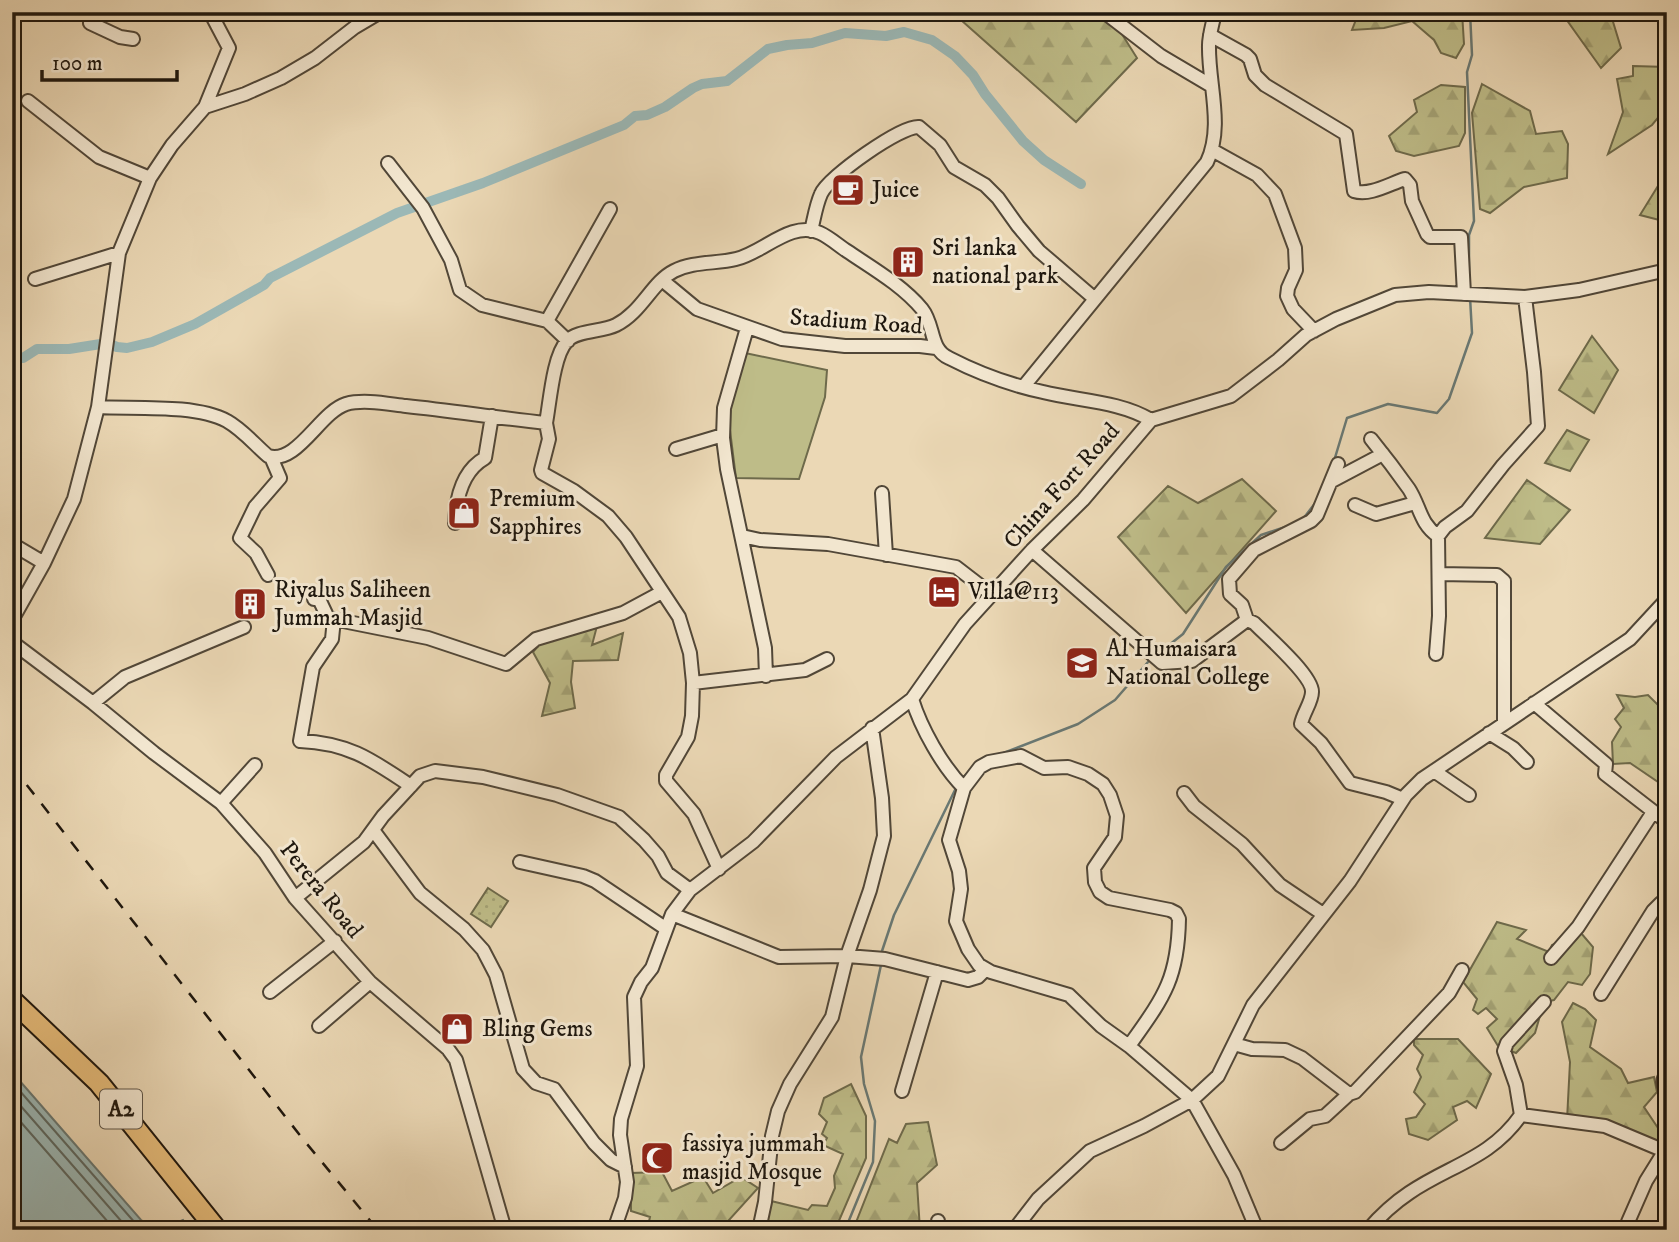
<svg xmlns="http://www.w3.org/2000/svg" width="1679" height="1242" font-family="'IM FELL DW Pica',serif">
<defs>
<pattern id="forest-firs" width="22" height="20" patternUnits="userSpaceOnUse" patternTransform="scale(1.75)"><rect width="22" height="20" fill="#bebc88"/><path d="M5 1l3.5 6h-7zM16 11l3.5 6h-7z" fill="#a3a174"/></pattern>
<pattern id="park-dots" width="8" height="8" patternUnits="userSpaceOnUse" patternTransform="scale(1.75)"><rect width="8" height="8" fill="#bebc88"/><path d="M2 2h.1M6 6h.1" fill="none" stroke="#a3a174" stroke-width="1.8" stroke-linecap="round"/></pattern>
</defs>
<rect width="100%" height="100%" fill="#ebd8b5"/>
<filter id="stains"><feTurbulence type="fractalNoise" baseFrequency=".00286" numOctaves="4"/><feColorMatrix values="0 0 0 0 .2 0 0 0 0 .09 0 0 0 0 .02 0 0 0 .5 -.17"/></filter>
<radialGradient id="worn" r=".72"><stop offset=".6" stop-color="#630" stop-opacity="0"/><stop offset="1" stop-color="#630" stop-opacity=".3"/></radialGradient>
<path fill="url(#forest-firs)" stroke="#6e6a4b" stroke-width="2" d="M952 12H1108L1137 58 1076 122Z
M1359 12H1462L1464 44 1456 58 1441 53 1434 40 1412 21 1384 28 1352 30Z
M1561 12H1610L1621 48 1601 68Z
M1633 66 1667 67V107L1652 125 1608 154 1623 112 1617 79 1633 76Z
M1482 84 1530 111 1536 134 1562 131 1568 144 1567 178 1524 187 1490 213 1480 209 1472 113Z
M1441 85 1465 87V133L1459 146 1414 156 1396 151 1389 136 1417 112 1414 100Z
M1666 173 1667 222 1640 215Z
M1592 336 1618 370 1594 413 1559 390Z
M1567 430 1589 440 1570 471 1545 463Z
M1242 479 1276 511 1186 613 1118 537 1168 486 1198 503Z
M1527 480 1570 510 1540 544 1485 538Z
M597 626 592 645 623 633 618 660 573 661 571 682 575 708 542 716 550 683 533 652 542 641Z
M1617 695 1635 697 1648 695 1662 709 1667 705V784L1664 786 1630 763 1613 764 1612 742 1621 727 1615 719 1624 708Z
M1497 922 1526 930 1517 939 1549 952 1552 945 1581 933 1593 947 1590 974 1582 985 1568 982 1554 1000 1544 1002 1535 1033 1516 1053 1498 1046 1487 1028 1497 1019 1486 1008 1478 1014 1473 1010 1477 999 1463 982Z
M1573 1003 1585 1009 1596 1020 1590 1047 1621 1069 1628 1083 1654 1077 1657 1092 1644 1107 1662 1134 1667 1133V1147L1567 1120 1570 1062 1562 1022Z
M1414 1039H1458L1491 1074 1476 1108 1467 1101 1453 1107 1457 1120 1428 1140 1409 1134 1406 1119 1416 1117 1425 1104 1414 1092 1421 1077 1417 1069 1423 1055 1414 1045Z
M851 1084 866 1116V1158L835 1230H763L771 1201 808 1210 812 1205 827 1206 835 1188 834 1176 843 1154 823 1145 827 1138 822 1134 827 1122 819 1114 824 1098Z
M928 1122 937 1165 917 1183 920 1230H853L889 1139 897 1143 906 1124Z
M662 1172 672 1191 703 1177 713 1193 741 1177 758 1188 720 1230H647L650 1217 631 1211V1173Z"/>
<path fill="url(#park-dots)" stroke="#6e6a4b" stroke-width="2" d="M488 888 508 901 491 927 471 914Z"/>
<path fill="#bebc88" stroke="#6e6a4b" stroke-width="2" d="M745 353 827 370 825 397 799 479 736 478 729 422 731 397Z"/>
<path fill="#9bb8b6" stroke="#697873" stroke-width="2" d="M12 1072 141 1220 159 1230 183 1220 191 1230H12Z"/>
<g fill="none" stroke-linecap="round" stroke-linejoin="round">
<path stroke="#5c6862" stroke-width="2" d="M12 1082 136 1224 144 1230
M12 1096 129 1230
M12 1112 115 1230"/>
<path stroke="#697873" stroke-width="2.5" d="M1469 273V235L1474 221 1467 72 1472 55 1470 12
M1334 461 1347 418 1388 404 1437 413 1449 399 1472 333 1470 297
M1303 519 1316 502
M1159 653 1183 634 1226 567 1261 535 1291 525
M1001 754 1078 724 1115 700 1148 662
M962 779 971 769
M882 951 894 915 955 790
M845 1230 873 1162 875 1121 864 1084 861 1057 881 965"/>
<path stroke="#9bb8b6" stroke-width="10" d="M12 358H23L37 349H69L107 343 117 347 127 348 152 342 195 324 264 285 270 278 397 213 483 183 624 125 635 116 647 115 665 107 693 88 702 84 727 81 768 49 787 45 812 43 845 33 886 36 904 32 932 40 955 56 973 75 985 94 1023 141 1044 160 1081 184"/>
<defs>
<path id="minor" d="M1104 12 1161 56 1210 85
M90 23 120 37 133 39
M1210 35 1246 55 1250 59 1255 75 1265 85 1346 134 1354 191C1370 196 1389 184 1405 179L1410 185 1412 201 1427 234 1430 237H1461L1464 294
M28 101 99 157 150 178
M205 107 229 48 210 12
M1212 150 1257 175 1275 194 1295 248 1296 270 1288 288 1287 296 1293 309 1314 331
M388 163 423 208 451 260 460 290 482 305 547 321 568 341
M811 231C814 219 816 205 821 194 828 177 902 125 919 127L940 145 954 167 985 185 998 198 1018 226 1039 251 1095 299
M35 279 119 253
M662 280 697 309 782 339 845 346H920L936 348
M547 321 610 209
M747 328 724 408 723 438 727 469 765 648 766 676
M1024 386 1207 162C1224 126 1208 83 1209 45 1209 35 1213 23 1215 12
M98 407C135 409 195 404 227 421 243 430 254 444 268 456 297 465 320 412 346 404 364 399 388 404 406 406 453 411 499 418 546 423 550 402 553 356 567 341 577 330 602 332 616 325 642 312 652 282 674 271 693 261 716 264 736 259 763 253 791 220 820 233 829 237 838 245 847 251 872 268 902 285 922 309 935 325 929 349 949 358 978 373 1011 385 1043 392 1079 401 1119 401 1151 420
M546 423 549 439 541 470 542 473 574 491 608 516 626 537 679 617 690 653 693 683 692 716 688 737 666 775V781L694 814 719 869
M1371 439C1384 455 1397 472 1409 489 1420 506 1420 524 1438 536
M676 449 723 435
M1338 464 1317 515 1311 521 1254 550 1229 579 1230 594 1242 605 1247 620 1254 623C1266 635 1313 676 1312 692 1312 702 1303 713 1301 724L1321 743 1350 783 1386 792 1403 799
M1332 481 1383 454
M882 493 886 555
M1355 505 1376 514 1415 503
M455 523C456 498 462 471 485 458L492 416
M742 536 760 540 828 544 956 567 991 594
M12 544 44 563
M1032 550 1162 663 1192 661 1247 620
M1439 574 1497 575 1504 581V723
M268 575 256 553 240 538 255 507 280 478 271 457
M314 599H319L328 618 428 638 506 664 536 639 623 613 662 592
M334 619 332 639 313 667 300 741C349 743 372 760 411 786
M12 620 44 563 74 499 98 407 119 253 150 178 172 145 205 107 245 94 281 78 315 58 355 27 377 14 387 12
M12 642 93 703 154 753 221 803 265 853 295 898 370 982 448 1049 456 1060 505 1230
M1436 654 1439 616 1438 536 1445 527 1467 511 1503 465 1538 426 1534 372 1525 297
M693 683 805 670 827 659
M912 699C921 728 942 766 964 788L949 840 959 871 961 889 956 921 968 949 979 965 991 972 1069 995 1101 1026 1129 1046 1192 1100 1234 1175 1257 1230
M93 703 125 677 244 627
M1534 703 1606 764 1605 774 1667 822
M1489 733 1513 748 1527 762
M1434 771 1469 795
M964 788 980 767 989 762 1021 756 1044 768 1068 767 1088 774 1103 784 1110 795 1117 816 1115 837 1094 868 1095 882 1100 892 1109 898 1170 910 1176 913 1179 919C1178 980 1163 998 1129 1046
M1184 793 1194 806 1242 844 1280 885 1323 914
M221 803 255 765
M373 830 420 893 464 929 483 950 496 975 523 1069 536 1083 554 1089 594 1143 611 1160 625 1167
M520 862 583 876 595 881 665 928
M295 898 364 842 383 816 420 776 435 771 483 777 557 795 619 817 644 840 658 856 667 873 690 890
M672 914 779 957 847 956 885 959 968 980 978 977 986 969
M1551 958 1578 927 1653 812
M270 992 335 941
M1601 994 1653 911 1661 903 1667 902
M319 1026 370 982
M1234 1044 1252 1049 1285 1050 1302 1058 1349 1094 1355 1092 1449 993 1462 970
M1667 1075C1661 1080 1663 1085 1667 1092
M902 1091 937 972
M1521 1115 1516 1085 1504 1051 1507 1043 1544 1002
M1281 1143 1310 1119 1325 1116 1349 1094
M938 1221V1230
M614 1230 625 1198 627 1182 620 1135 621 1119 637 1066 634 997 641 982 652 968 672 914 690 890 753 842 836 757 912 699 965 624 1032 550 1083 500 1151 420 1231 396 1278 360 1306 335 1336 319 1395 295 1429 292 1525 297 1579 290 1667 270
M759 1230 765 1202 772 1136 778 1111 790 1084 832 1017 847 956 870 890 884 836 882 798 872 728
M1014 1230 1038 1199 1090 1151 1144 1126 1192 1100 1218 1076 1253 1005 1350 881 1406 795 1422 779 1471 746 1630 639 1667 599
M1368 1230C1380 1216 1394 1203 1409 1193 1450 1165 1490 1159 1521 1115L1605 1126 1667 1152
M1634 1230 1628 1222 1646 1181 1664 1152"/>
<path id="highway" d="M12 1000 99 1083 217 1230"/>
</defs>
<use href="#minor" stroke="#514738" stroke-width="16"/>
<use href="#highway" stroke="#1e170e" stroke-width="23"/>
<use href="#minor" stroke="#f2e6cf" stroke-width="12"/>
<use href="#highway" stroke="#e6bc7a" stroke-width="19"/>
<path stroke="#1e170e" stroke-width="2.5" stroke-dasharray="12 12" stroke-linecap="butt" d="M12 766 302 1138 378 1230"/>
</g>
<defs>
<symbol id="cafe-square" viewBox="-11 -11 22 22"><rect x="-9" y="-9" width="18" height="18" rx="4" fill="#8f2418" stroke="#f2e6cf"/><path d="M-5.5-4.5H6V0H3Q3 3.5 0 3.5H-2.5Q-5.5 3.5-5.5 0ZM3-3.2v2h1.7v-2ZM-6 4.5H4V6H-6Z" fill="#fff"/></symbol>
<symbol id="building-square" viewBox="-11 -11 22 22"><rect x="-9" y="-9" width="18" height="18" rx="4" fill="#8f2418" stroke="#f2e6cf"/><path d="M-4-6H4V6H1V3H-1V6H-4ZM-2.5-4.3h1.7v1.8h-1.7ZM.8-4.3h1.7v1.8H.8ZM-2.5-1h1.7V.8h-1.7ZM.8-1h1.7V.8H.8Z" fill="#fff"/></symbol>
<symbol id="shop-square" viewBox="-11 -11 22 22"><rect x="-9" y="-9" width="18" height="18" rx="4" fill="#8f2418" stroke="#f2e6cf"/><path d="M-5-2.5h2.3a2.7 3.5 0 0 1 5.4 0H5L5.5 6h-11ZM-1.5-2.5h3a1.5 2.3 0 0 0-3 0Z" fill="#fff"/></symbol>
<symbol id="hotel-square" viewBox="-11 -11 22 22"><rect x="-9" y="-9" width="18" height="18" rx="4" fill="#8f2418" stroke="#f2e6cf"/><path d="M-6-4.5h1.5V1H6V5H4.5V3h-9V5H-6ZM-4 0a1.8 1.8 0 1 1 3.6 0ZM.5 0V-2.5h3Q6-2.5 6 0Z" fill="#fff"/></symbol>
<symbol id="school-square" viewBox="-11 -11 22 22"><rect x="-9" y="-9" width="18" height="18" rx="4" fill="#8f2418" stroke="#f2e6cf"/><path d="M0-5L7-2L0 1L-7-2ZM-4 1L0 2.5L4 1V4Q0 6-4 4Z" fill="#fff"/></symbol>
<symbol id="mosque-square" viewBox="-11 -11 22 22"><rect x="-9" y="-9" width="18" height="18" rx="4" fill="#8f2418" stroke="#f2e6cf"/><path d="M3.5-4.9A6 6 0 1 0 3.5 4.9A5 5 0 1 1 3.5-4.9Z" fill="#fff"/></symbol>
</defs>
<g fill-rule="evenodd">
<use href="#cafe-square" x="829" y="171" width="38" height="38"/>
<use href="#building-square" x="889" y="243" width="38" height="38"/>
<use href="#shop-square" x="445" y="494" width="38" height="38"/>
<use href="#hotel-square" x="925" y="573" width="38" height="38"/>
<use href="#building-square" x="231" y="585" width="38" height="38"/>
<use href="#school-square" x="1063" y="644" width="38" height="38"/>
<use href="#shop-square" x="438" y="1010" width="38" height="38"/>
<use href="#mosque-square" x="638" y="1139" width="38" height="38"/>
</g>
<g text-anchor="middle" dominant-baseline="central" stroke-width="6" stroke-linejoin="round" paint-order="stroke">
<rect fill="#f2e6cf" stroke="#5e5548" stroke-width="2" x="100" y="1089.5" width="42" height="39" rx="5"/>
<g font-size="23" font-weight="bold" fill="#1e170e">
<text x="121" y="1109">A2</text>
</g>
<g font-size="24" fill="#1e170e" stroke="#f2e6cf" text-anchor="start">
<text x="872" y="190">Juice</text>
<text x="932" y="248">Sri lanka<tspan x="932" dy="28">national park</tspan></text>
<text x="489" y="499">Premium<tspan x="489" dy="28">Sapphires</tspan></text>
<text x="274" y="590">Riyalus Saliheen<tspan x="274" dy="28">Jummah Masjid</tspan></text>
<text x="968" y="592">Villa@113</text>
<text x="1106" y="649">Al Humaisara<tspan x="1106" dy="28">National College</tspan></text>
<text x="482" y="1029">Bling Gems</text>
<text x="682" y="1144">fassiya jummah<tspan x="682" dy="28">masjid Mosque</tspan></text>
</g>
<g font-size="24" fill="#1e170e" stroke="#f2e6cf">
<text transform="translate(856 322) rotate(4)">Stadium Road</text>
<text transform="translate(1062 486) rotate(-48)">China Fort Road</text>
<text transform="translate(321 890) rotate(51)">Perera Road</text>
</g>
</g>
<rect width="1679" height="1242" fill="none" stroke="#ebd8b5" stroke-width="42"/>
<rect x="14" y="14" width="1651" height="1214" fill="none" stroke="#1e170e" stroke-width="3.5"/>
<rect x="21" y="21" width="1637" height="1200" fill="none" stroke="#1e170e" stroke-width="2"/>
<path d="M42 70v10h135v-10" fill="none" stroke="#1e170e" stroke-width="3.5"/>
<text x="52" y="70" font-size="21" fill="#1e170e" stroke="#f2e6cf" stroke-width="5" paint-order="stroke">100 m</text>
<rect width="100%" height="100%" filter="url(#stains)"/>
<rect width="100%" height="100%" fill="url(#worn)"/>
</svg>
